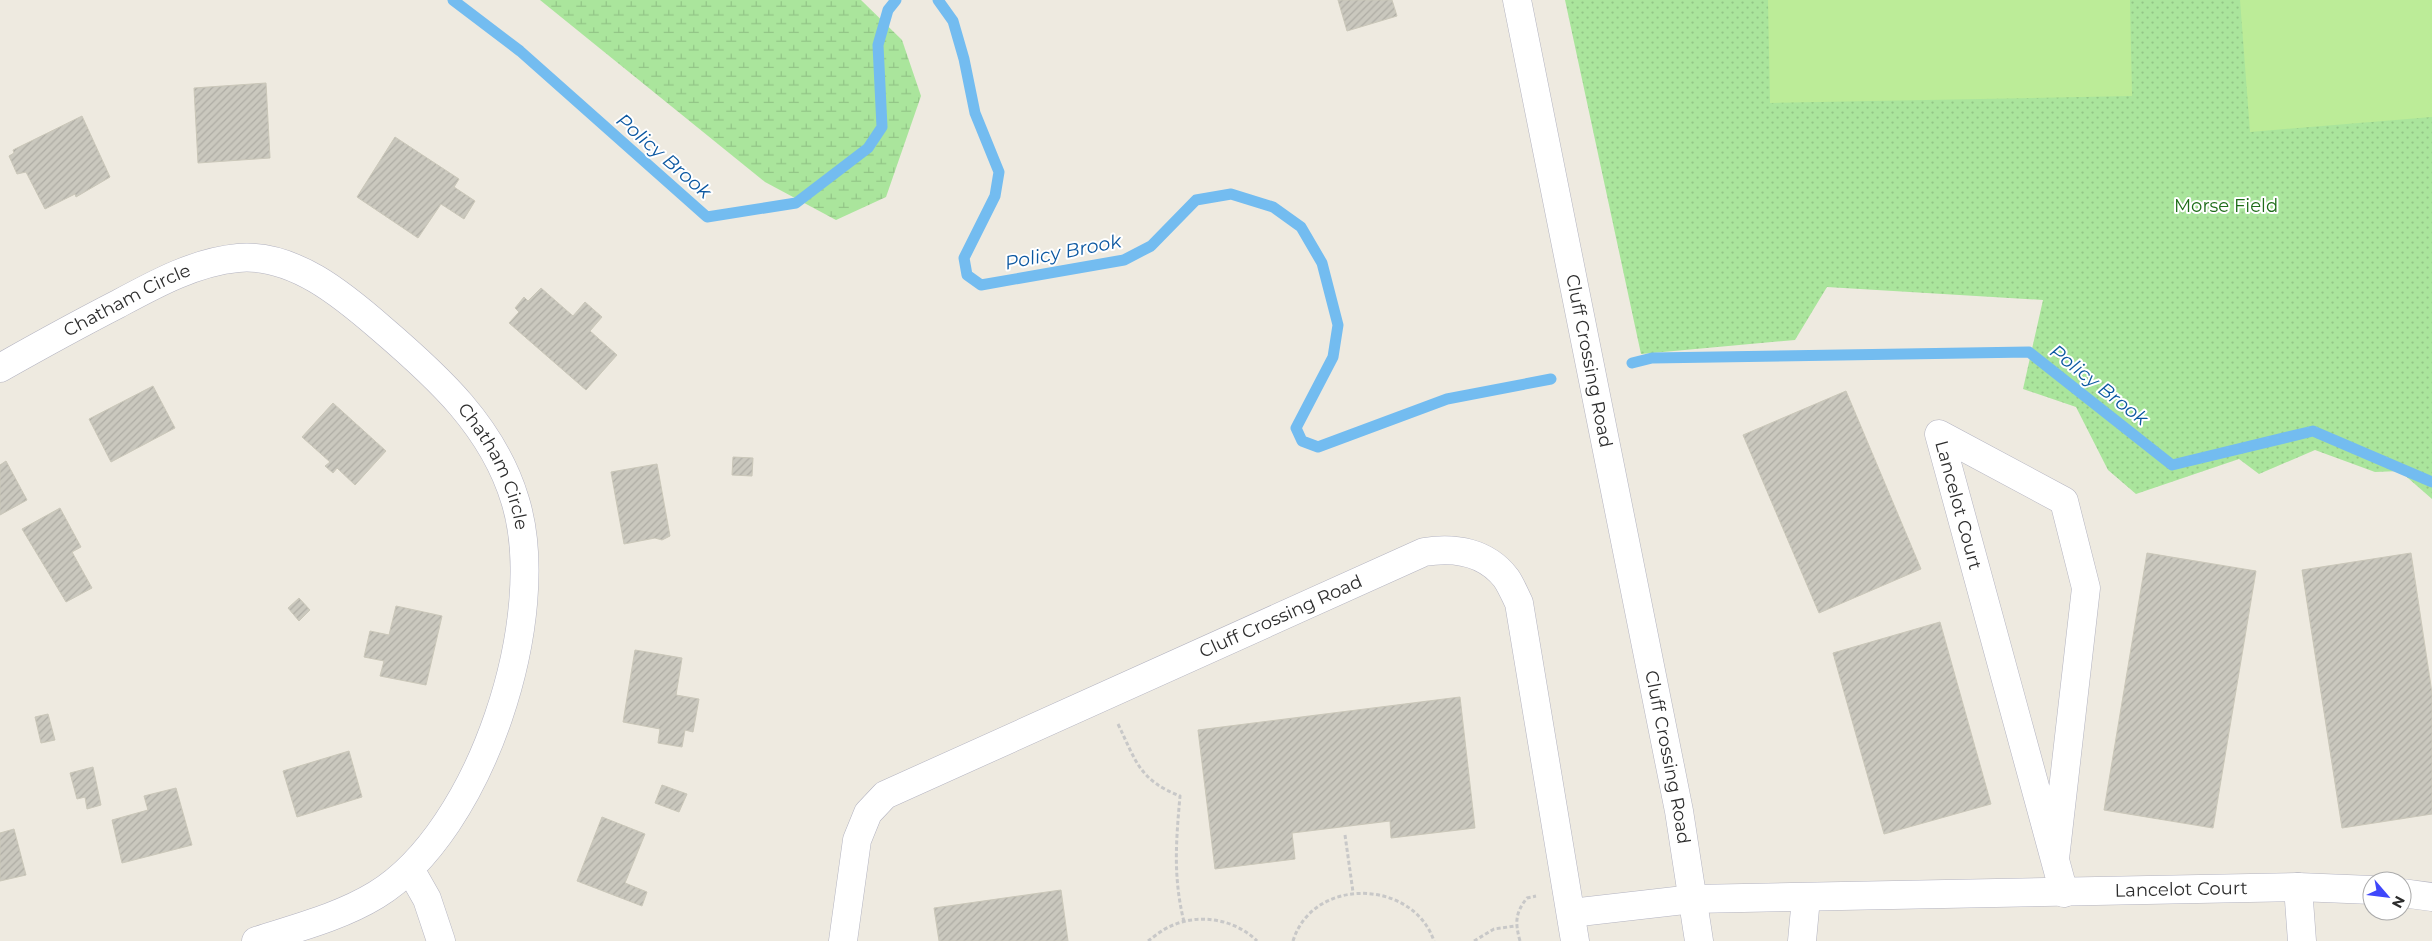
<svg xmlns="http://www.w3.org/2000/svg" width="2432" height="941" font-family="Montserrat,sans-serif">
<defs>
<pattern id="wetland-marsh" width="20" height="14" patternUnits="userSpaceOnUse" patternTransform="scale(1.25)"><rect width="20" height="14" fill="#aae59c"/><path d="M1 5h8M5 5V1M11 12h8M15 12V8" fill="none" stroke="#93c587"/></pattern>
<pattern id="park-dots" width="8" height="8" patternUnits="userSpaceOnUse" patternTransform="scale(1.25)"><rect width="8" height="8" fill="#aae59c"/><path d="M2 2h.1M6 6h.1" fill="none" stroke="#93c587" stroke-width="1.8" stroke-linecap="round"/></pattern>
<pattern id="building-hatch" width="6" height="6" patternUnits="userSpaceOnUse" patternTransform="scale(1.25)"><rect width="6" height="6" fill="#cac8be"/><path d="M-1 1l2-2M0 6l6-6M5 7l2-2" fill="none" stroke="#aeaca4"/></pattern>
</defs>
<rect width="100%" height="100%" fill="#eeeae0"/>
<path fill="url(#wetland-marsh)" d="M540 0H861L902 40 921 96 886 197 836 220 765 182Z"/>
<path fill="url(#park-dots)" d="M1565 0H2432V499L2400 471 2375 472 2315 450 2259 474 2239 459 2136 494 2108 470 2076 407 2023 389 2043 300 1827 287 1795 340 1641 354Z"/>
<path fill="#bcec98" d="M1768 0H2130L2132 96 1770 103Z
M2240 0H2432V117L2250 132Z"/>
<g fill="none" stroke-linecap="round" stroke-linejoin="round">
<path stroke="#73bcf0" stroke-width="11" d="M453 0 520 51 707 217 796 203 868 148 882 127 878 45 888 10 896 0
M938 0 953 21 964 59 975 113 999 172 995 196 964 258 967 275 981 285 1124 260 1151 246 1196 200 1231 194 1273 207 1301 227 1322 263 1338 325 1333 357 1296 428 1302 441 1318 447 1447 399 1551 379
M1632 363 1652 358 2029 352 2172 465 2313 431 2432 482"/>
</g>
<path fill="url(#building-hatch)" stroke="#cac7b9" d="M1338 0H1392L1397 16 1347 31Z
M266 83 270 158 198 163 194 88Z
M82 116 110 177 76 197 75 194 45 209 26 172 17 174 9 156 14 153 13 150Z
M395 137 459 179 454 187 475 201 464 219 441 204 418 238 357 197Z
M541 288 573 316 585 302 602 317 590 331 617 355 586 390 509 323 519 312 515 308 524 297 528 301Z
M153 386 175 428 111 462 89 419Z
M1846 391 1921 569 1819 613 1743 435Z
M333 403 386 451 355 485 337 468 333 473 325 466 330 462 302 437Z
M733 457 753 458 752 476 732 475Z
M6 461 27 500 0 515V465Z
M657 464 670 536 662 540 655 538 624 544 611 472Z
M60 508 81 547 72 552 92 588 66 602 22 529Z
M2147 553 2256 571 2213 828 2104 810Z
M2411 553 2432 693V814L2342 828 2302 570Z
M299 598 310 610 299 621 288 608Z
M396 606 442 616 426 685 380 676 384 661 364 657 370 631 389 635Z
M1940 622 1991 804 1884 834 1833 653Z
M635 650 682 658 676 695 699 699 693 732 685 730 682 747 658 743 660 729 623 722Z
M1460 697 1475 828 1391 838 1390 821 1292 833 1295 859 1215 869 1198 730Z
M48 714 55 740 41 743 35 717Z
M349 751 362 797 297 817 283 771Z
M93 767 101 805 87 809 85 797 77 799 70 773Z
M662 785 687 794 679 812 655 803Z
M176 788 192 845 122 863 112 820 148 810 144 796Z
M602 817 645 834 625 883 647 892 642 906 577 881Z
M14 829 26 875 0 881V833Z
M1061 890 1068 941H939L934 908Z"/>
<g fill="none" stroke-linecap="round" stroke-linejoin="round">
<defs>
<g id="minor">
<path id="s1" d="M0 368C39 346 79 324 118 304 155 284 195 262 238 258 293 253 343 295 382 329 438 377 493 427 515 500 551 616 481 831 376 895 340 917 296 928 256 941"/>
<path id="s2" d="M2055 859 2086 588 2064 501 1939 434 2064 893"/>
<path d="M410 869 427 899 441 941"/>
<path d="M2298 887 2302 941"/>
<path d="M2402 893 2432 897"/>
<path id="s3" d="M1571 913 1693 899 2298 887 2372 890"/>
<path id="s4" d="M843 941 857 840 868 813 885 795 1424 552C1455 547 1486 552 1506 578 1511 585 1515 595 1519 603L1575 941"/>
<path d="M1802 941 1806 898"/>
</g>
<g id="tertiary">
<path id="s5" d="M1517 0 1679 811 1699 941"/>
</g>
</defs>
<use href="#minor" stroke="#b3b3c0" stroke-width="29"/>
<use href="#tertiary" stroke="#b3b3c0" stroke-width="29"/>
<path stroke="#c8c8c8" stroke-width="3" stroke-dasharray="4 2.5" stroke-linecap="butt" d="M1118 724C1136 761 1139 780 1180 796 1176 842 1173 877 1184 922
M1345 835 1353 892
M1148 941C1155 936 1163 929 1171 926 1199 913 1235 919 1257 941
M1293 941C1313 876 1413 879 1434 941
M1474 941 1494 929 1515 926
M1520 941C1515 923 1515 913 1527 898L1536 896"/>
<use href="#minor" stroke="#fff" stroke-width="28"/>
<use href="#tertiary" stroke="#fff" stroke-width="28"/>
</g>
<g text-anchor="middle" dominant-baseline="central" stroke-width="4" stroke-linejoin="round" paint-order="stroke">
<g font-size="18" fill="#1f6d1a" stroke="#fff">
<text x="2226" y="206">Morse Field</text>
</g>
<g font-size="18" fill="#2d2d2d" stroke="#fff">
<text stroke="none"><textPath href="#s1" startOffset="144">Chatham Circle</textPath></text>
<text stroke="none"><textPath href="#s5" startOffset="368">Cluff Crossing Road</textPath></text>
<text stroke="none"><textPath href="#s1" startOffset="609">Chatham Circle</textPath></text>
<text stroke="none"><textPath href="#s2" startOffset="578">Lancelot Court</textPath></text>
<text stroke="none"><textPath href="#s4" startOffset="590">Cluff Crossing Road</textPath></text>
<text stroke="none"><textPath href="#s5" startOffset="772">Cluff Crossing Road</textPath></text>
<text stroke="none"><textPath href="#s3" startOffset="611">Lancelot Court</textPath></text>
</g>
<g font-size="19" font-style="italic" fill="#0c58a1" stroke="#fff">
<text transform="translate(664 156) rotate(41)">Policy Brook</text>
<text transform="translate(1063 252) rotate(-11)">Policy Brook</text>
<text transform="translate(2099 385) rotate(38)">Policy Brook</text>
</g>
</g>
<g transform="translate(2387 896) rotate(118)"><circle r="24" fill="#ffffff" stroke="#ababab"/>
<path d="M0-4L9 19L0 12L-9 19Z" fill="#3f47fb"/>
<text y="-8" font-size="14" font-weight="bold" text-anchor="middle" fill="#2d2d2d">N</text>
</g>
</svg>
